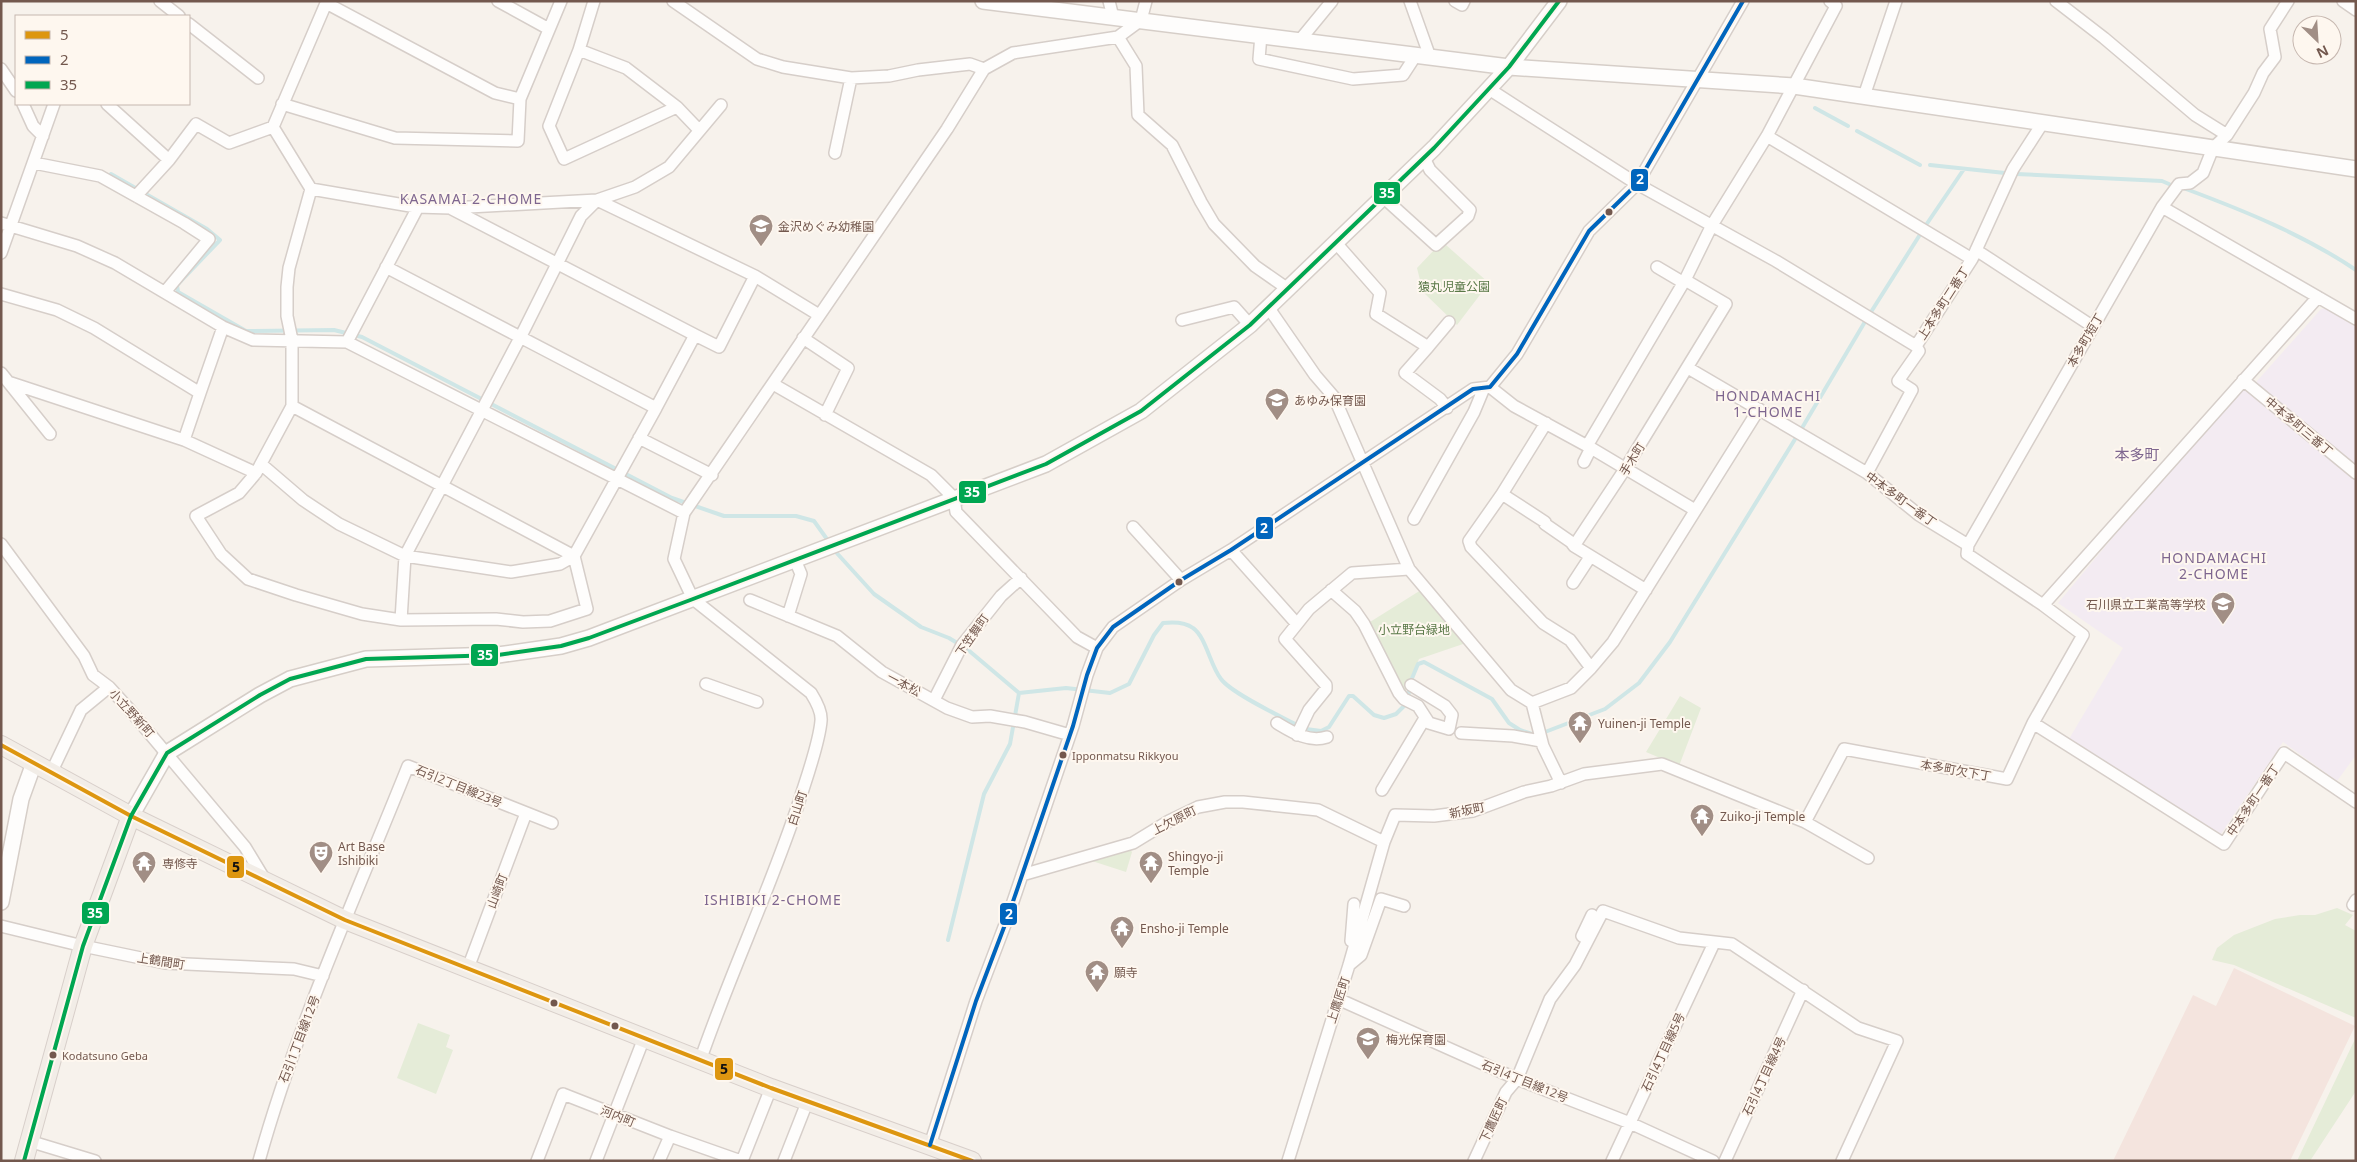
<svg xmlns="http://www.w3.org/2000/svg" width="2357" height="1162" font-family="'Noto Sans','Noto Sans JP',sans-serif">
<rect width="100%" height="100%" fill="#f7f2ec"/>
<path fill="#f4e4de" d="M2234 968 2355 1026 2290 1161H2113L2193 995 2216 1006Z"/>
<path fill="#f3ebf2" d="M2327 308 2356 327V466L2257 385V381L2321 309Z
M2243 386 2356 480V755L2337 781 2283 742 2221 834 2132 781 2069 739 2123 648 2058 603 2227 401Z"/>
<path fill="#e5ecd8" d="M1446 245 1489 283 1457 325 1423 292 1417 268 1435 249Z
M1421 590 1466 643 1419 659 1407 685 1406 691 1400 690 1385 662 1370 622Z
M1680 696 1701 708 1679 766 1646 752Z
M1128 847 1132 852 1126 872 1089 860Z
M2337 908 2353 915 2345 925 2356 931V1018L2234 965 2212 960 2217 948 2234 935 2275 919 2300 915H2315Z
M418 1023 450 1035 446 1047 453 1050 436 1094 397 1078Z
M2356 1037V1091L2310 1161H2297Z"/>
<g fill="none" stroke-linecap="round" stroke-linejoin="round">
<path stroke="#cfe6e6" stroke-width="4" d="M1815 108 1848 126
M1857 131 1920 165
M1930 165 2005 173
M111 174 207 229 220 240 177 285 178 292 246 331 334 330 362 337 672 498 724 516H796L814 521 829 542
M2016 174 2162 181 2169 184
M2186 189C2245 211 2304 235 2356 270
M1926 225 1964 169
M1871 312 1921 233
M1802 428 1866 320
M834 550 874 594 921 627 949 638 967 649 1019 693 1066 688 1110 693 1129 684 1154 635 1163 623C1172 622 1185 622 1193 628 1206 637 1210 665 1221 679 1231 693 1280 716 1297 725
M1408 698 1410 683 1418 664 1424 662 1492 699 1509 723 1520 730 1532 734
M1306 729 1321 731 1329 727 1349 696H1353L1374 715 1384 718 1396 714 1406 704
M1545 732 1605 709 1639 683 1670 642 1797 436
M948 940 984 794 1010 744 1019 693"/>
<defs>
<path id="street" d="M160 1 179 16
M327 1 273 127 311 189 289 268 287 287V316L292 340V406L256 473 239 493 196 516 221 554 248 579 296 595 362 614 401 620 405 556 521 336 581 216 597 200
M498 1 549 29
M594 1 579 50 549 126 564 159 677 107 699 130
M673 1 757 59 783 67 851 78 889 76 918 70 970 64 984 69
M1109 1 1113 17
M1410 1 1430 57
M1455 1 1462 5 1464 1
M2056 1 2104 38 2195 115 2227 135
M2343 1 2356 10
M326 3 495 93 520 99 561 1
M189 24 258 78
M1261 35 1259 59 1353 79 1403 75 1416 55
M1118 37 1136 66 1138 115 1172 145 1201 202 1214 224 1255 266 1288 289
M1300 40 1332 1
M579 50 626 68 677 107
M1 69 16 91
M1489 89 1637 184 1776 261 1916 346
M1864 96 1896 1
M23 104 33 126 43 136
M107 104 169 160 196 124 229 143 273 127
M282 104 395 138 518 141 520 99
M1767 136 1972 259
M835 153 851 78
M34 163 100 176 184 223 209 239 165 292
M311 189 416 207 451 208 597 200 635 187 669 167 721 105
M136 196 169 160
M1383 197 1436 245 1468 216 1470 210 1430 170 1424 158
M597 200 755 276 819 315
M2162 207 2356 319
M452 209 695 335
M1 223 77 246 115 263 223 327 253 340 347 342 684 513
M1336 243 1380 293 1376 314 1428 347 1405 373 1440 399 1447 408
M1976 250 2092 326
M1 253 54 104
M386 267 656 408 695 335 719 347 755 276
M1657 267 1684 283
M1 294 57 310 94 328 200 393 223 327
M1268 307 1315 375 1334 397 1409 569 1511 690 1532 703 1543 746 1561 783
M1182 320 1234 307 1250 325
M803 338 848 368 825 415
M347 342 418 207
M1916 346 1972 259 2013 169 2042 124
M1428 347 1449 322
M1688 368 1867 473 1919 515 1968 545
M1 373 50 434
M2243 380 2356 473
M11 383 184 440 256 473
M773 384 931 475 954 498 956 512 1077 637 1097 648
M1490 387 1514 406 1591 448 1695 510
M292 406 574 556 587 609 550 621 523 622 496 619 401 620
M1546 423 1502 494 1469 541 1471 547 1543 623 1570 640 1591 668
M639 438 712 475
M184 440 200 393
M1587 446 1685 280 1712 225 1767 136 1836 6 1830 1
M1584 462 1591 448
M261 464 303 500 339 524 405 556 511 572 560 564 574 556 656 408
M1867 473 1912 390 1898 381 1919 351 1916 346
M1502 494 1545 522V524L1571 542 1574 546 1646 590
M1414 519 1474 412 1484 388
M1133 527 1181 580
M1 544 84 656 93 675 109 687 129 709 245 847 265 880
M1574 546 1625 469 1726 304 1685 280
M1231 550 1297 624 1309 609 1352 573 1409 569
M1573 583 1590 557
M1331 590 1355 611 1364 624 1399 693 1404 699 1418 706 1429 723 1449 729 1452 715 1445 706 1411 685
M750 600 837 636 882 672 947 708 972 717 990 716 1025 722 1070 735
M2043 605 2318 297
M788 616 801 574 795 560
M1297 624 1285 639 1326 685V689L1309 710 1297 735
M706 684 757 702
M934 700 962 645 1001 596 1021 578
M1532 703 1571 688 1591 668 1613 642 1759 409
M1277 723C1292 732 1309 743 1327 737
M2033 723 2224 844 2284 753 2356 802
M1461 733 1513 736 1541 741
M51 773 81 710 109 687
M1382 790 1425 718
M1805 822 1844 749 2007 779 2033 723 2083 635 2043 605 1967 554 1968 545 2162 207 2179 184 2190 183 2203 173 2213 148 2227 135 2254 93 2263 73 2275 57 2270 29 2288 1
M1022 875 1133 843 1169 821 1198 807 1225 802H1243L1318 810 1384 842
M2353 905 2356 900
M1 926 83 946 165 963 294 969 323 976
M1582 936 1592 915
M1351 941 1354 904
M1349 965 1361 955 1381 899 1404 906
M468 968 526 813
M1338 999 1517 1079 1630 1123 1713 1161
M700 1061C730 974 769 892 798 805 805 782 819 745 821 721 822 712 816 701 811 693L693 599 674 559 684 513 947 129 984 69 1013 53 1118 37 1141 20 1146 1
M29 1141 95 1161
M930 1145 976 1001 1006 922 1073 726 1087 675 1097 648 1113 627 1181 580 1231 550 1473 389 1490 387 1517 354 1589 231 1637 184 1743 1
M259 1161C297 1025 356 896 408 766L552 823
M537 1161 563 1094 670 1136 741 1161
M596 1161 644 1038
M659 1161 670 1136
M742 1161 771 1088
M784 1161 808 1100
M1288 1161 1349 965 1384 842 1395 815 1434 816 1473 811 1524 792 1551 786 1584 774 1662 764 1805 822 1868 858
M1474 1161 1506 1092 1517 1079 1550 999 1575 965 1603 911 1679 938 1732 944 1858 1028 1897 1041 1842 1161
M1612 1161 1714 943
M1725 1161 1803 990"/>
<path id="secondary" d="M983 1 1509 67 1794 86 2356 169
M131 816 167 753 260 695 290 679 366 659 498 655 561 646 589 638 1046 464 1141 411 1250 325 1434 148 1509 67 1559 1
M1 902 21 799 34 763"/>
<path id="primary" d="M1 745 131 816 345 920 771 1088 972 1161
M24 1161 83 946 131 816"/>
</defs>
<use href="#street" stroke="#d6cec9" stroke-width="14"/>
<use href="#secondary" stroke="#d6cec8" stroke-width="18"/>
<use href="#primary" stroke="#d8cfca" stroke-width="20"/>
<use href="#street" stroke="#fefdfc" stroke-width="11"/>
<use href="#secondary" stroke="#fefdfc" stroke-width="15"/>
<use href="#primary" stroke="#f2ede7" stroke-width="18"/>
<defs>
<path id="bus-1" d="M1 745 131 816 345 920 771 1088 972 1161"/>
<path id="bus-2" d="M930 1145 976 1001 1006 922 1073 726 1087 675 1097 648 1113 627 1181 580 1231 550 1473 389 1490 387 1517 354 1589 231 1637 184 1743 1"/>
<path id="bus-3" d="M24 1161 83 946 131 816 167 753 260 695 290 679 366 659 498 655 561 646 589 638 693 599 1046 464 1141 411 1250 325 1434 148 1509 67 1559 1"/>
</defs>
<use href="#bus-1" stroke="#fef7ef" stroke-width="8"/>
<use href="#bus-2" stroke="#fef7ef" stroke-width="8"/>
<use href="#bus-3" stroke="#fef7ef" stroke-width="8"/>
<use href="#bus-1" stroke="#dd9610" stroke-width="4"/>
<use href="#bus-2" stroke="#0065bd" stroke-width="4"/>
<use href="#bus-3" stroke="#00a651" stroke-width="4"/>
</g>
<defs>
<symbol id="school-pin" viewBox="-11 -11 22 30"><path d="M0 17L-7.5 6A9.5 9.5 0 1 1 7.5 6Z" fill="#a18e85" stroke="#fef7ef"/><path d="M0-5L7-2L0 1L-7-2ZM-4 1L0 2.5L4 1V4Q0 6-4 4Z" fill="#fff"/></symbol>
<symbol id="temple-pin" viewBox="-11 -11 22 30"><path d="M0 17L-7.5 6A9.5 9.5 0 1 1 7.5 6Z" fill="#a18e85" stroke="#fef7ef"/><path d="M0-6L5-2H3V0L6.5 2.5H4V6H1.5V3h-3V6H-4V2.5H-6.5L-3 0V-2H-5Z" fill="#fff"/></symbol>
<symbol id="theatre-pin" viewBox="-11 -11 22 30"><path d="M0 17L-7.5 6A9.5 9.5 0 1 1 7.5 6Z" fill="#a18e85" stroke="#fef7ef"/><path d="M-5-5.5Q0-4 5-5.5V0Q5 5 0 6Q-5 5-5 0ZM-3.3-2.5H-1v1.5H-3.3ZM1-2.5H3.3v1.5H1ZM-2.8 1Q0 5.5 2.8 1Z" fill="#fff"/></symbol>
</defs>
<g fill-rule="evenodd">
<use href="#school-pin" x="747" y="212" width="28" height="38"/>
<use href="#school-pin" x="1263" y="386" width="28" height="38"/>
<use href="#school-pin" x="2209" y="590" width="28" height="38"/>
<use href="#temple-pin" x="1566" y="709" width="28" height="38"/>
<use href="#temple-pin" x="1688" y="802" width="28" height="38"/>
<use href="#theatre-pin" x="307" y="839" width="28" height="38"/>
<use href="#temple-pin" x="130" y="849" width="28" height="38"/>
<use href="#temple-pin" x="1137" y="849" width="28" height="38"/>
<use href="#temple-pin" x="1108" y="914" width="28" height="38"/>
<use href="#temple-pin" x="1083" y="958" width="28" height="38"/>
<use href="#school-pin" x="1354" y="1025" width="28" height="38"/>
</g>
<g fill="#73584e" stroke="#fef7ef" stroke-width="2">
<circle cx="1609" cy="212" r="4.5"/>
<circle cx="1179" cy="582" r="4.5"/>
<circle cx="1063" cy="755" r="4.5"/>
<circle cx="554" cy="1003" r="4.5"/>
<circle cx="615" cy="1026" r="4.5"/>
<circle cx="53" cy="1055" r="4.5"/>
</g>
<g text-anchor="middle" dominant-baseline="central" stroke-width="4" stroke-linejoin="round" paint-order="stroke">
<g font-size="11" fill="#73584e" stroke="#fef7ef" text-anchor="start">
<text x="1072" y="755">Ipponmatsu Rikkyou</text>
<text x="62" y="1055">Kodatsuno Geba</text>
</g>
<g font-size="12" fill="#73584e" stroke="#fef7ef" text-anchor="start">
<text x="778" y="226">金沢めぐみ幼稚園</text>
<text x="1294" y="400">あゆみ保育園</text>
<text x="2206" y="604" text-anchor="end">石川県立工業高等学校</text>
<text x="1598" y="723">Yuinen-ji Temple</text>
<text x="1720" y="816">Zuiko-ji Temple</text>
<text x="338" y="846">Art Base<tspan x="338" dy="14">Ishibiki</tspan></text>
<text x="1168" y="856">Shingyo-ji<tspan x="1168" dy="14">Temple</tspan></text>
<text x="162" y="863">専修寺</text>
<text x="1140" y="928">Ensho-ji Temple</text>
<text x="1114" y="972">願寺</text>
<text x="1386" y="1039">梅光保育園</text>
</g>
<g font-size="12" fill="#597847" stroke="#fef7ef">
<text x="1454" y="286">猿丸児童公園</text>
<text x="1414" y="629">小立野台緑地</text>
</g>
<g font-size="12" fill="#73584e" stroke="#fef7ef">
<text transform="translate(1943 303) rotate(-57)">上本多町二番丁</text>
<text transform="translate(2085 340) rotate(-60)">本多町短丁</text>
<text transform="translate(2299 426) rotate(40)">中本多町三番丁</text>
<text transform="translate(1632 459) rotate(-58)">手木町</text>
<text transform="translate(1901 499) rotate(36)">中本多町一番丁</text>
<text transform="translate(972 635) rotate(-55)">下笠舞町</text>
<text transform="translate(904 684) rotate(28)">一本松</text>
<text transform="translate(132 713) rotate(48)">小立野新町</text>
<text transform="translate(1956 770) rotate(10)">本多町欠下丁</text>
<text transform="translate(459 786) rotate(22)">石引2丁目線23号</text>
<text transform="translate(2253 800) rotate(-56)">中本多町一番丁</text>
<text transform="translate(797 808) rotate(-72)">白山町</text>
<text transform="translate(1467 810) rotate(-12)">新坂町</text>
<text transform="translate(1174 820) rotate(-27)">上欠原町</text>
<text transform="translate(497 891) rotate(-69)">山崎町</text>
<text transform="translate(161 961) rotate(9)">上鶴間町</text>
<text transform="translate(1338 1000) rotate(-72)">上鷹匠町</text>
<text transform="translate(299 1039) rotate(-69)">石引1丁目線12号</text>
<text transform="translate(1663 1052) rotate(-65)">石引4丁目線5号</text>
<text transform="translate(1764 1076) rotate(-65)">石引4丁目線4号</text>
<text transform="translate(1525 1081) rotate(22)">石引4丁目線12号</text>
<text transform="translate(618 1116) rotate(22)">河内町</text>
<text transform="translate(1493 1120) rotate(-65)">下鷹匠町</text>
</g>
<g font-size="14" letter-spacing="1" fill="#7e668f" stroke="#fef7ef">
<text x="471" y="198">KASAMAI 2-CHOME</text>
<text x="1768" y="395">HONDAMACHI<tspan x="1768" dy="16">1-CHOME</tspan></text>
<text x="2214" y="557">HONDAMACHI<tspan x="2214" dy="16">2-CHOME</tspan></text>
<text x="773" y="899">ISHIBIKI 2-CHOME</text>
</g>
<g font-size="15" fill="#7e668f" stroke="#fef7ef">
<text x="2137" y="454">本多町</text>
</g>
</g>
<g stroke="#fef7ef" stroke-width="2">
<rect x="1630" y="168" width="19" height="24" rx="5" fill="#0065bd"/>
<rect x="1373" y="181" width="28" height="24" rx="5" fill="#00a651"/>
<rect x="958" y="480" width="29" height="24" rx="5" fill="#00a651"/>
<rect x="1255" y="516" width="19" height="24" rx="5" fill="#0065bd"/>
<rect x="470" y="643" width="29" height="24" rx="5" fill="#00a651"/>
<rect x="226" y="855" width="19" height="24" rx="5" fill="#dd9610"/>
<rect x="81" y="901" width="29" height="24" rx="5" fill="#00a651"/>
<rect x="999" y="902" width="19" height="24" rx="5" fill="#0065bd"/>
<rect x="714" y="1057" width="20" height="24" rx="5" fill="#dd9610"/>
</g>
<g font-size="14" text-anchor="middle" font-weight="bold" fill="#fff">
<text x="1640" y="184">2</text>
<text x="1387" y="198">35</text>
<text x="972" y="497">35</text>
<text x="1264" y="533">2</text>
<text x="485" y="660">35</text>
<text x="95" y="918">35</text>
<text x="1009" y="919">2</text>
</g>
<g font-size="14" text-anchor="middle" font-weight="bold" fill="#111">
<text x="236" y="872">5</text>
<text x="724" y="1074">5</text>
</g>
<rect width="2357" height="1162" fill="none" stroke="#73584e" stroke-width="5"/>
<rect x="15" y="15" width="175" height="90" fill="#fef7ef" stroke="#c6b7af"/>
<rect x="25" y="31" width="25" height="8" fill="#dd9610" stroke="#c6b7af"/>
<text x="60" y="40" font-size="15" fill="#73584e">5</text>
<rect x="25" y="56" width="25" height="8" fill="#0065bd" stroke="#c6b7af"/>
<text x="60" y="65" font-size="15" fill="#73584e">2</text>
<rect x="25" y="81" width="25" height="8" fill="#00a651" stroke="#c6b7af"/>
<text x="60" y="90" font-size="15" fill="#73584e">35</text>
<g transform="translate(2317 40) rotate(155)"><circle r="24" fill="#fef7ef" stroke="#c6b7af"/>
<path d="M0-4L9 19L0 12L-9 19Z" fill="#a18e85"/>
<text y="-8" font-size="14" font-weight="bold" text-anchor="middle" fill="#73584e">N</text>
</g>
</svg>
